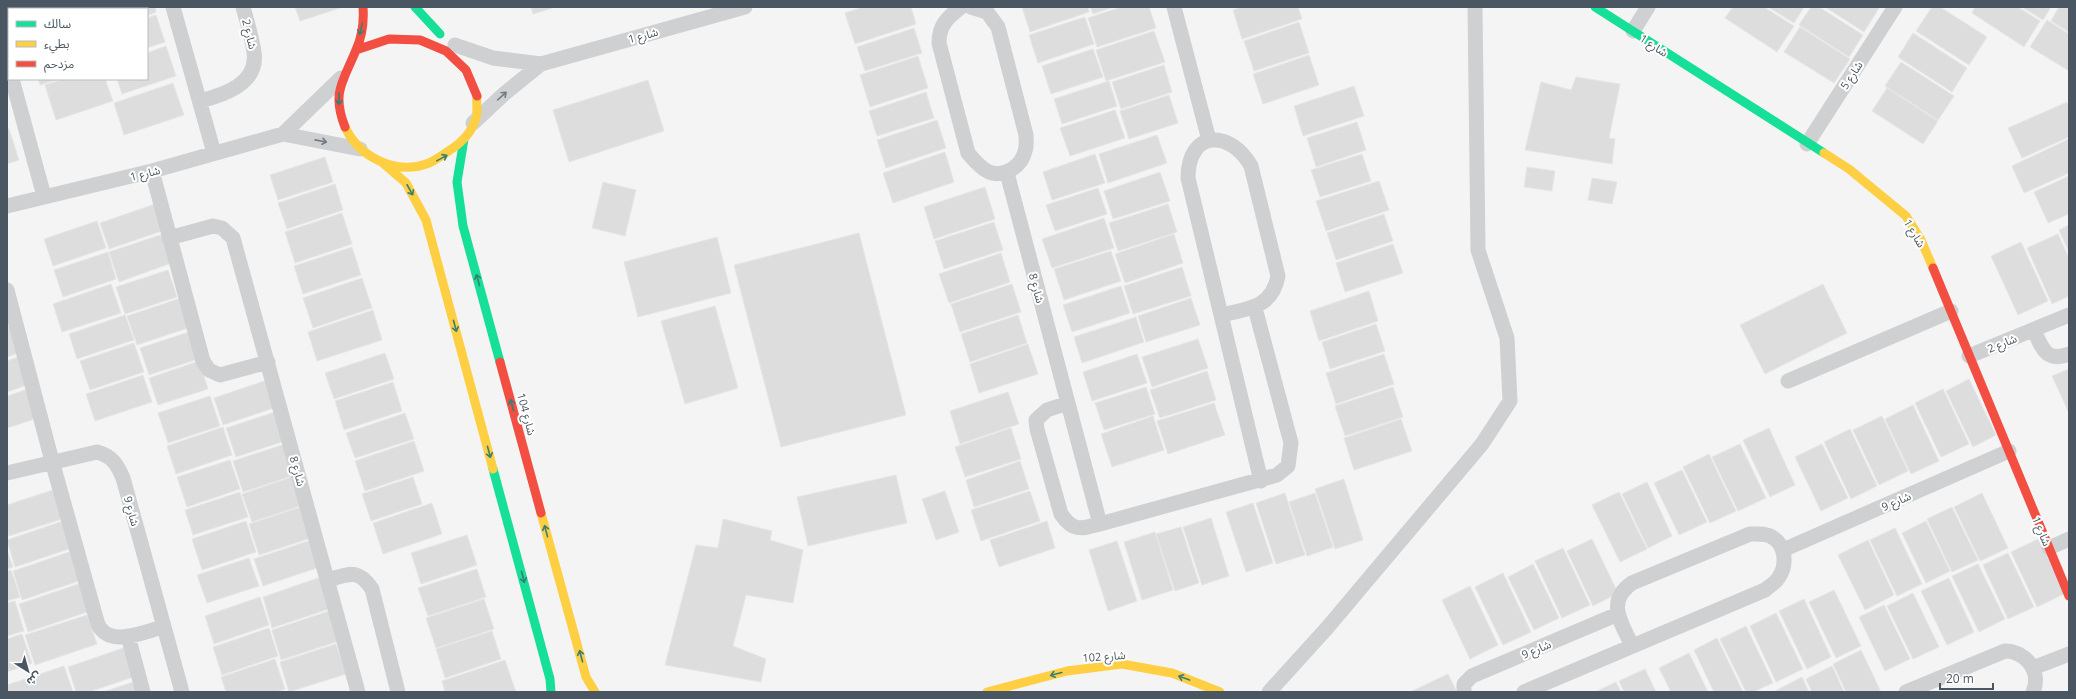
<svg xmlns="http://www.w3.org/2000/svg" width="2076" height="699" font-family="'Open Sans','Noto Sans Arabic',sans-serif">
<rect width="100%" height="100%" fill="#f4f4f4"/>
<path fill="#ddddde" stroke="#e5e6e7" d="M17 7H71L65 9H18Z
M94 7H155L156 12 147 16V9H95Z
M295 7H343L300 21Z
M531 7H553V8L533 14Z
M863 7H911L916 24 855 44 845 13Z
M1022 7H1088L1089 12 1030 32Z
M1090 7H1113L1093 14Z
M1121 7H1149L1156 28 1097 47 1088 18Z
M1242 7H1298L1302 19 1242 39 1233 10Z
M1733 7H1764L1794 26 1777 52 1725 18Z
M1768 7H1804L1794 23Z
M1811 7H1819L1863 35 1849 57 1799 25Z
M1825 7H1877L1879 8 1864 32Z
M1932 7H1940L1987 37 1969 65 1916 31Z
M1975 7H2018L2040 21 2024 47 1972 13Z
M2022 7H2051L2043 20Z
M2059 7H2069V32L2051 21Z
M156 15 165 42 147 48V18Z
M1085 17 1094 44 1038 63 1029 35Z
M2047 20 2069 34V71L2030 47Z
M1299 22 1309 53 1254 71 1244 41Z
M1800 27 1850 59 1834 83 1784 52Z
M914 28 922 53 865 71 857 47Z
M1154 31 1165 62 1106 81 1096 50Z
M1913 33 1967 68 1952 92 1898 57Z
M166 46 176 76 122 94 117 79H147V53Z
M1093 49 1103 77 1051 94 1042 66Z
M1309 55 1319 85 1263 104 1253 74Z
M918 56 928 88 870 107 860 75Z
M1901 62 1954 96 1938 120 1885 86Z
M1164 65 1172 92 1121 109 1112 82Z
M1576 77 1620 84 1609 138 1615 139 1612 164 1525 150 1541 82 1571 90Z
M38 79H59L40 85Z
M64 79H105L113 101 56 120 45 85Z
M648 80 664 131 569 162 553 110Z
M1109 81 1117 106 1062 124 1054 99Z
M173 83 184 115 124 135 114 103Z
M1354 86 1364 116 1303 136 1294 106Z
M1887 88 1938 121 1923 144 1872 111Z
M926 92 934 118 877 136 869 111Z
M1169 95 1178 123 1129 139 1120 111Z
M2067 102 2069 107V137L2022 158 2008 128Z
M1115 110 1125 138 1070 156 1060 128Z
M937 120 946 148 886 168 877 140Z
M1357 122 1366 150 1316 167 1307 138Z
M7 129H9L19 160 7 164Z
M1157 135 1167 163 1108 183 1099 154Z
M2069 139V173L2024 193 2012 166Z
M945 152 954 182 893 203 883 173Z
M1095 154 1105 183 1052 200 1043 172Z
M1362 154 1371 181 1320 197 1311 170Z
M325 157 333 182 278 200 270 175Z
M1527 167 1555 171 1552 191 1524 187Z
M1160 172 1170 201 1113 219 1104 191Z
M2069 176V214L2048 223 2034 192Z
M1592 178 1617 182 1612 204 1588 200Z
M1379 181 1389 210 1326 231 1316 201Z
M603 182 636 190 625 236 592 228Z
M335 184 343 210 287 229 278 203Z
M985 187 995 219 934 239 924 207Z
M1098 188 1107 214 1055 231 1046 205Z
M158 203 165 230 109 249 100 223Z
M1168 204 1177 232 1118 251 1109 223Z
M342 213 352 244 295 263 285 232Z
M1384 214 1393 241 1336 260 1327 233Z
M1104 218 1114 248 1052 268 1042 239Z
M97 221 106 248 53 266 44 239Z
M994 222 1003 250 944 269 935 241Z
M2069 225V252L2059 230Z
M166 233 174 262 119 282 109 252Z
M859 233 906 415 781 447 734 265Z
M1174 234 1183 263 1125 283 1115 254Z
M2058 234 2069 258V296L2052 304 2027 248Z
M717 237 731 293 638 317 624 262Z
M2021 242 2048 301 2018 315 1991 256Z
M1393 244 1403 273 1345 292 1336 263Z
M352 247 361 275 303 294 294 266Z
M1111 251 1121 281 1064 300 1054 269Z
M108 252 116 279 63 297 54 270Z
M1001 253 1010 282 949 303 939 274Z
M1182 267 1191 296 1133 314 1124 286Z
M168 270 177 297 125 314 116 287Z
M362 278 372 308 313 328 303 298Z
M111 284 121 313 62 332 53 304Z
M1012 284 1021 312 960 332 951 304Z
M1823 284 1847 333 1765 374 1740 325Z
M1121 286 1130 313 1072 332 1063 305Z
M1369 291 1378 321 1319 341 1310 311Z
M181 298 191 327 137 345 127 316Z
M1191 298 1200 325 1146 342 1138 316Z
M715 306 738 388 685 404 661 321Z
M373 310 382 340 317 361 308 332Z
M125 315 134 340 77 359 69 334Z
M1018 315 1027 343 970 362 961 334Z
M1136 317 1144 342 1082 363 1074 337Z
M1376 324 1385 351 1330 369 1322 342Z
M9 326 18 353 7 357V327Z
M189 332 198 359 149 375 140 348Z
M1198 339 1208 368 1152 387 1142 357Z
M134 343 144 372 90 390 80 361Z
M1028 344 1038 374 979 393 970 364Z
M385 353 394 379 334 399 325 373Z
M1137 354 1147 383 1092 401 1083 372Z
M1384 354 1394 384 1336 404 1326 373Z
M18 357 27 385 7 392V361Z
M199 361 208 389 158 405 149 378Z
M2069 369V413L2052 376Z
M1207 371 1216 400 1160 418 1150 390Z
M143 375 152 402 95 421 86 394Z
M270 379 280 406 223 425 214 398Z
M1969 379 1996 435 1973 447 1946 391Z
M393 382 402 411 344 430 335 401Z
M1146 387 1155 414 1104 430 1095 403Z
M1393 387 1403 417 1345 436 1335 406Z
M28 389 38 418 7 428V396Z
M1943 389 1969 444 1941 457 1915 403Z
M1008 392 1019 424 960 444 950 411Z
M210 396 220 426 168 443 158 413Z
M1214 403 1225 435 1168 454 1157 421Z
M1913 405 1939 461 1911 474 1885 419Z
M278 411 288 440 236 457 226 428Z
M405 413 414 439 355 458 346 433Z
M1153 416 1164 450 1112 467 1101 434Z
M1882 416 1908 471 1879 485 1853 430Z
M1401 419 1412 451 1354 470 1344 438Z
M223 427 232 455 176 474 167 446Z
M1011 428 1021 459 965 477 955 447Z
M1769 428 1795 485 1770 497 1743 440Z
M1850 429 1877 486 1851 499 1824 442Z
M414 441 424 471 365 491 355 461Z
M288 443 298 474 243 492 233 461Z
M1740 444 1766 498 1738 511 1712 457Z
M1822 444 1848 498 1821 511 1795 457Z
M1709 454 1736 511 1710 523 1683 467Z
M230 460 240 489 187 507 177 477Z
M1020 461 1029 489 974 507 966 480Z
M1682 470 1707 522 1679 535 1654 483Z
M297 475 307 504 252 522 242 494Z
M896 475 907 523 808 546 797 497Z
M413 477 422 504 371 521 362 494Z
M1344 479 1363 540 1335 549 1315 489Z
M1647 482 1672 536 1648 548 1622 494Z
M56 489 65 518 9 536 7 531V505Z
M945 491 959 532 936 540 922 499Z
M1030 491 1040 521 981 541 971 510Z
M240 492 248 517 193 535 185 510Z
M1619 492 1647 549 1620 562 1592 505Z
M1285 493 1305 555 1276 564 1256 503Z
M1315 493 1333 547 1307 556 1289 502Z
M1982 493 2008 548 1980 561 1954 507Z
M432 503 442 534 383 554 373 523Z
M1253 503 1273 563 1246 572 1226 512Z
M304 506 314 537 259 555 249 524Z
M1952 507 1978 560 1952 572 1927 519Z
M1211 518 1229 576 1202 585 1183 527Z
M723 519 772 531 770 540 803 550 793 603 746 595 733 646 766 659 761 682 665 665 696 545 718 548Z
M66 520 75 547 15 567 7 540Z
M246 521 256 552 202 570 192 539Z
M1047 521 1055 548 999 567 990 540Z
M1926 521 1950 571 1926 583 1902 533Z
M1181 527 1199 583 1175 591 1156 534Z
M1895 528 1922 584 1897 596 1870 540Z
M1155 532 1173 590 1142 600 1124 542Z
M467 535 477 565 421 584 411 553Z
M2040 538 2066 593 2037 607 2011 552Z
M1592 539 1618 593 1593 606 1567 551Z
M311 540 320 567 263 586 254 559Z
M1868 540 1894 595 1865 610 1838 555Z
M1117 541 1137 601 1108 611 1089 550Z
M1563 548 1590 605 1562 618 1535 561Z
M7 550 13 567 7 569Z
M75 550 85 579 22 600 13 571Z
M2008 553 2034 607 2008 619 1983 565Z
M249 558 259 586 207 603 197 575Z
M1533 564 1559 618 1534 630 1508 577Z
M1978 564 2005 619 1979 632 1952 576Z
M477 569 486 597 428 616 418 588Z
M11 570 20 597 7 601V571Z
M1503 573 1531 632 1503 645 1475 587Z
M321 577 332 608 272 628 263 597Z
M1949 578 1974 632 1947 645 1921 591Z
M81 583 90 611 28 632 19 604Z
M1470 586 1498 645 1470 659 1442 600Z
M1834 590 1861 646 1836 658 1809 602Z
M1913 593 1939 647 1913 659 1887 606Z
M260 597 269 625 214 644 205 616Z
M484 599 494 629 436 648 426 618Z
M1804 599 1831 657 1807 669 1779 611Z
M15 601 24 631 7 636V603Z
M1884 605 1910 659 1885 671 1859 617Z
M329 611 339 641 281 660 272 630Z
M1776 613 1803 669 1776 682 1750 626Z
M87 615 97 644 35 665 25 635Z
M1746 626 1773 683 1753 692H1746L1720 639Z
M269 628 278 656 222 675 213 647Z
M492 631 501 659 445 678 436 649Z
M22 634 32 663 7 672V639Z
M1717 638 1743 692H1714L1694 650Z
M336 644 346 674 289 692 280 662Z
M129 646 136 676 89 692H76L68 667Z
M1861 650 1881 692H1846L1833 664Z
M1689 653 1708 692H1671L1659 668Z
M275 659 285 689 276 692H226L221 677Z
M505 660 516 692H445L442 681Z
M64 666 73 692H7V685Z
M1832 666 1844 692H1812L1806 679Z
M1645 669 1656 692H1624L1619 681Z
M1448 674 1457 692H1410Z
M1802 677 1809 692H1776L1775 691Z
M139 680 142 692H103Z
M1616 682 1621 692H1595Z"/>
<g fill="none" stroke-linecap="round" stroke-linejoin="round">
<path stroke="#ced0d2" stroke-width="15" d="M173 7 214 153
M961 7C947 18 939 25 939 43L968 153C974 160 980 168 989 172 1004 178 1022 166 1025 151 1027 146 1026 140 1026 135L998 27 987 12 971 7
M1174 7 1209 140
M1633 31 1648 7
M455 45 493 58 541 64 745 7
M7 61 9 68
M12 79 44 196
M200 101C223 95 259 84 254 52 252 37 247 22 243 7
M473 123 504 94 541 64
M283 134 341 78
M1807 144 1895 7
M152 171 203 361 209 370 220 375 268 362
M1007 173 1100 524
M7 206 152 171 283 134 360 149
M169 238 213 226 222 228 233 238 358 692
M7 290 52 461 96 618C97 621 98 626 101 629 114 646 146 631 163 627
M1221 315C1248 309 1272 308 1278 276L1251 166C1230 129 1188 130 1188 178L1261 481
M2034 330C2042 348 2046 363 2069 354
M1969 356 2069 315
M1788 381 1951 311
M1068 403 1047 410 1036 420 1037 429 1061 514C1073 532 1081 529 1100 524L1277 475 1288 466 1291 443 1255 308
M7 473 97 452C112 456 117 464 123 478L182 692
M2049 548 2069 539
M1783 550 2009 451
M328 580C349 574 358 568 372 589L398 692
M128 636 143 692
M2033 668 2069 654
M1269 692 1327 628 1482 444 1510 401 1507 338 1478 250 1475 7
M1464 692V684L1472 676 1618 614
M1524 692 1765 590C1769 586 1776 583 1779 577 1787 565 1786 545 1772 537 1766 533 1757 534 1750 534L1632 583C1605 602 1622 623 1632 646
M1906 692 2005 651C2025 651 2042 671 2033 692"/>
<path stroke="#16e098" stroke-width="9" d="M415 7 440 34
M1595 7 1824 153
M464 139 457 182 463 226 500 362
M493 469 550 679 551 692"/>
<path stroke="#ffcf43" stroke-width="9" d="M345 127C359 157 396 176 429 163 436 160 443 155 450 150 461 143 472 132 476 118 478 112 476 103 477 96
M1824 153 1849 169 1906 216 1921 240 1933 268
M383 163 406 183 426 220 493 469
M541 513 586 677 595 692
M987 692 1067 671 1122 664 1172 673 1220 692"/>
<path stroke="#f24e42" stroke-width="9" d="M356 50 389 39 420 40 446 51 466 70 477 96
M345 127C331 92 344 80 356 50 362 37 364 21 363 7
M1933 268 2069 596
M500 362 541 513"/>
</g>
<defs><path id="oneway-shaft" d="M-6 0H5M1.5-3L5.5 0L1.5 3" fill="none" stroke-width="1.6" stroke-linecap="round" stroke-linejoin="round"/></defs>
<g stroke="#3a7f72">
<use href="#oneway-shaft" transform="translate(361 29) rotate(103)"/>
<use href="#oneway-shaft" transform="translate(339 99) rotate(90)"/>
<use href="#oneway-shaft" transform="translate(442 158) rotate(-29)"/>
<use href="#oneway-shaft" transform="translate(410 190) rotate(61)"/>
<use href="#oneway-shaft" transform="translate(478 280) rotate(-105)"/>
<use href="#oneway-shaft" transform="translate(455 326) rotate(75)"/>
<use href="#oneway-shaft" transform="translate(512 405) rotate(-105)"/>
<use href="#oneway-shaft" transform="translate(489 452) rotate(75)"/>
<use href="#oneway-shaft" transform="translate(546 531) rotate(-105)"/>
<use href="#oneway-shaft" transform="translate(523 577) rotate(75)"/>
<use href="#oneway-shaft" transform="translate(581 656) rotate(-105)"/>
<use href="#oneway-shaft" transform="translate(1056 674) rotate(165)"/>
<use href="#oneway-shaft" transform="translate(1184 678) rotate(-160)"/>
</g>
<g stroke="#727b83">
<use href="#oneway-shaft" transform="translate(502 96) rotate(-42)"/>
<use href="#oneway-shaft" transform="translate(321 141) rotate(11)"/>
</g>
<g text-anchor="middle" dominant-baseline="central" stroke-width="4" stroke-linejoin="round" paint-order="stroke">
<g font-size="11" fill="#4a5661" stroke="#fff">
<text transform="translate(250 34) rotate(76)">شارع 2</text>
<text transform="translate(643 35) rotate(-15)">شارع 1</text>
<text transform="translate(1654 45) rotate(33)">شارع 1</text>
<text transform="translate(1851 75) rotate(-57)">شارع 5</text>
<text transform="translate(145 173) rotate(-14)">شارع 1</text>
<text transform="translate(1915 233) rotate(59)">شارع 1</text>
<text transform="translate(1037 288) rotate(75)">شارع 8</text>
<text transform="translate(2002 343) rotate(-22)">شارع 2</text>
<text transform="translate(527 414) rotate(75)">شارع 104</text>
<text transform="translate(298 471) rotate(74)">شارع 8</text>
<text transform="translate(1896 501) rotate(-24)">شارع 9</text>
<text transform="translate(132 511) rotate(75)">شارع 9</text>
<text transform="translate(2042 531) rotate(67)">شارع 1</text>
<text transform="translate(1536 649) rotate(-23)">شارع 9</text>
<text transform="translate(1104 656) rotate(-4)">شارع 102</text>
</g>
</g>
<rect width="2076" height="699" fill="none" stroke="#4a5661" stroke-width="16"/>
<rect x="8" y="8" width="140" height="72" fill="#ffffff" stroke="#b7bbc0"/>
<rect x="16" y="21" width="20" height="6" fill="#16e098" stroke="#b7bbc0"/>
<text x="44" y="28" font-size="12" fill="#4a5661">سالك</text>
<rect x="16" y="41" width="20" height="6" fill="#ffcf43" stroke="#b7bbc0"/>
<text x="44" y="48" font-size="12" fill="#4a5661">بطيء</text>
<rect x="16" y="61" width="20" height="6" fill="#f24e42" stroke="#b7bbc0"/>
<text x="44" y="68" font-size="12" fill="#4a5661">مزدحم</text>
<g transform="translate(28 671) rotate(143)" stroke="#ffffff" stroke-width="3" paint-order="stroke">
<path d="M0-3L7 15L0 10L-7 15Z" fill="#4a5661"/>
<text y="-6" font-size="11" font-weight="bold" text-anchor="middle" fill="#4a5661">ش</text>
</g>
<path d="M1940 683v6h53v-6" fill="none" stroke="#4a5661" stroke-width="2"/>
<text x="1946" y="683" font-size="12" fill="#4a5661" stroke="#ffffff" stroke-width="3" paint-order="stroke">20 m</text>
</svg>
